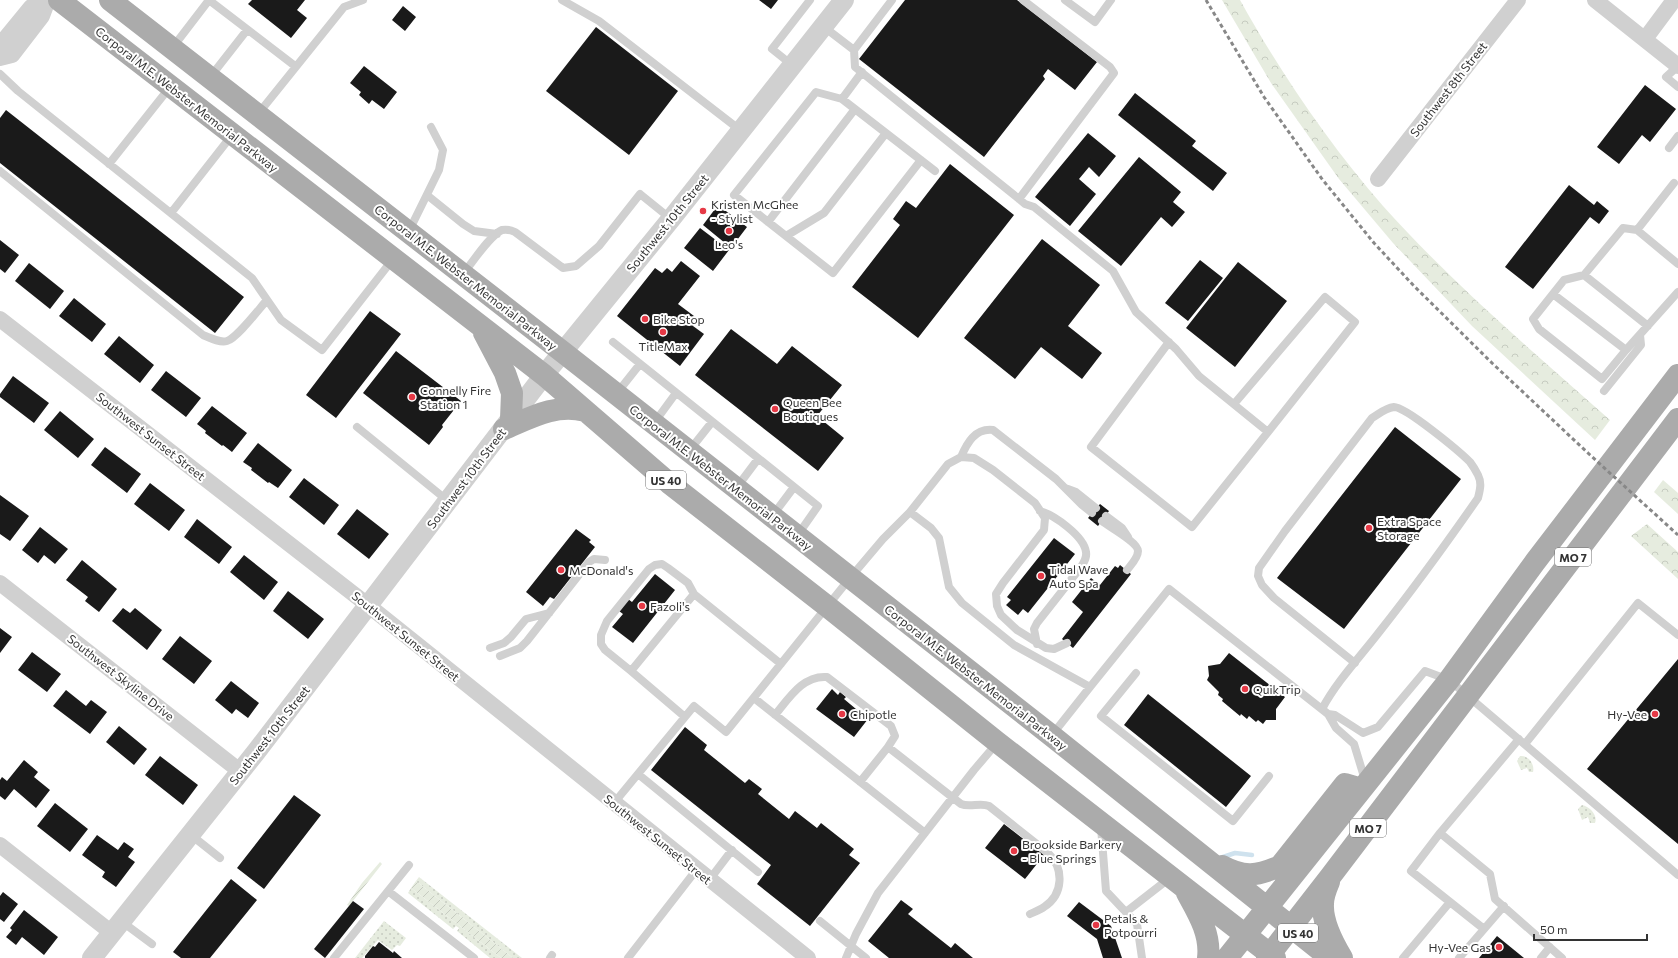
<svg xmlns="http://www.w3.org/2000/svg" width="1678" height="958" font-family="Commissioner,sans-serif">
<defs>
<pattern id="grass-dots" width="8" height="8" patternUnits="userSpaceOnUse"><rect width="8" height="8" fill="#e6ecdf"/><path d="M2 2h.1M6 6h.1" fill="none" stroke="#c6cbc0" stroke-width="1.8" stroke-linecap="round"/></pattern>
<pattern id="forest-crowns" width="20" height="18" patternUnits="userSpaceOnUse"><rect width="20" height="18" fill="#e6ecdf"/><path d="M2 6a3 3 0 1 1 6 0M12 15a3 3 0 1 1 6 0" fill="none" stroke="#c6cbc0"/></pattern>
<pattern id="garden-furrows" width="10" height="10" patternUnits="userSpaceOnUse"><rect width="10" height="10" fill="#e6ecdf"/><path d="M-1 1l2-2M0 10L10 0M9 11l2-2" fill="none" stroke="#c6cbc0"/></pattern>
</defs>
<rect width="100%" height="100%" fill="#fff"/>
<path fill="url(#grass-dots)" d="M1520 756C1528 755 1535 764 1533 772H1529L1527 768 1521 770 1517 761Z
M1582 805C1590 807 1598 815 1595 823H1590L1588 817 1582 820 1578 809Z
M419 877 522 958H513L416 881Z
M411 888 501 958H490L457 931 459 928 456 926 453 929 408 893Z
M384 921 406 938 400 946 397 945 392 950 378 940 362 958H355Z"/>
<path fill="url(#forest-crowns)" d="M1222 0H1240C1280 72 1329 144 1383 206 1453 284 1532 351 1610 420L1595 440 1472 326 1393 243 1339 179 1271 83Z
M1663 480 1678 493V514L1654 492Z
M1647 524 1678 552V579L1631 536Z"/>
<path fill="url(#garden-furrows)" d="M380 862 382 864 349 906 347 905 362 883Z
M416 881 513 958H501L411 888Z"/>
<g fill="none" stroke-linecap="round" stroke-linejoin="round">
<path stroke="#cfe2ee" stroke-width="4.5" d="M1220 858 1235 853 1252 855"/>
</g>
<path fill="#1a1a1a" d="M252 0H305L297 10 307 18 291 38 248 4Z
M759 0H778L771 9Z
M905 0H1017L1097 62 1075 90 1048 69 1043 76 1045 79 984 157 859 59Z
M403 6 416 17 405 31 392 20Z
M596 27 678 91 629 155 546 91Z
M364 66 397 92 384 109 372 100 369 104 359 95 361 92 350 83Z
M1645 85 1676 109 1650 142 1642 135 1619 164 1597 147Z
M1135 93 1196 141 1192 146 1227 173 1213 191 1118 115Z
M6 110 244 297 215 333 0 163V118Z
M1088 133 1116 156 1099 177 1089 167 1079 179 1096 194 1070 226 1035 197Z
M1139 157 1181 192 1173 202 1185 212 1172 227 1161 217 1121 266 1078 231Z
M950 164 1014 215 918 338 852 287 900 225 893 219 906 201 916 208Z
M1569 185 1594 205 1597 201 1609 211 1599 224 1590 217 1533 289 1505 267Z
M718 205 747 227 731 248 703 225Z
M700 228 729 250 713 271 684 248Z
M1042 239 1100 285 1068 326 1102 353 1082 379 1041 347 1015 379 964 338Z
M0 240 19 255 5 273 0 269Z
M1200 260 1223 278 1188 321 1165 303Z
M681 261 700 276 678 304 698 319 693 326 704 334 680 366 617 316 655 268 662 273 667 268 672 272Z
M1238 262 1287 301 1235 367 1186 328Z
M29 263 64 291 50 309 15 281Z
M74 298 106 324 92 342 59 316Z
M370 311 401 334 336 418 306 395Z
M731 329 777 364 792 346 842 385 817 416 844 438 818 471 695 375Z
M119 336 154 365 140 383 104 354Z
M396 351 461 401 442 425 443 427 429 445 363 393Z
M166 371 201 398 186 417 151 390Z
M13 376 49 403 34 423 0 397V394Z
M212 406 247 433 232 452 223 445 222 446 205 433 206 431 197 424Z
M60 411 94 439 78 458 44 430Z
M1395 427 1461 479 1344 629 1277 578Z
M258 443 292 470 278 488 269 482 268 483 251 470 252 468 243 462Z
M105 447 141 474 127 493 91 465Z
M304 478 339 505 324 525 289 497Z
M150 483 185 510 169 531 134 504Z
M0 495 29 516 10 541 0 534Z
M1100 504 1109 511 1098 526 1088 518Z
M357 509 389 534 369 559 337 534Z
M197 519 232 547 219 564 184 537Z
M40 527 68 549 55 564 44 555 38 563 22 550Z
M576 529 591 540 589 542 595 547 554 599 550 597 543 606 526 592Z
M1054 538 1075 554 1028 613 1023 609 1018 615 1006 605 1011 600 1007 597Z
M244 555 278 582 264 600 230 572Z
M82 560 117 589 99 612 85 601 88 597 66 580Z
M1120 565 1131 574 1073 648 1062 639 1083 612 1072 602 1091 578 1100 585 1115 566 1118 568Z
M655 574 675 590 633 643 612 627 623 614 619 611 628 599 632 602Z
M288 591 324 619 308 639 273 611Z
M123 608 130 613 135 608 162 630 147 650 112 621Z
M0 628 12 637 0 653Z
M180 636 212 661 194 684 162 659Z
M32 652 61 674 47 692 18 670Z
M1229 653 1285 697 1276 709V720H1266L1263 724 1258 720 1256 722 1249 716 1247 719 1241 714 1240 716 1222 701 1223 699 1218 695 1219 692 1207 680 1209 676 1208 666 1220 664Z
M1678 659V844L1587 769Z
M231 681 259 703 248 718 236 709 232 714 215 700Z
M832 689 838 695 840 692 846 697 844 699 868 719 854 737 816 709Z
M66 690 86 706 91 700 107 712 90 734 53 706Z
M1148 694 1251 776 1226 807 1124 725Z
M119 726 147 749 134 765 106 742Z
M685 727 707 745 704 750 745 783 749 779 762 789 758 794 789 819 795 811 817 828 821 823 854 849 849 855 860 863 810 926 757 884 771 865 651 770Z
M160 756 198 785 183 805 145 775Z
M24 760 38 772 34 777 50 790 36 808 14 789 5 800 0 796V780L2 777 7 781Z
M294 795 321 815 264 889 237 868Z
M55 803 88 829 70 852 37 826Z
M1004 824 1044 855 1025 879 985 848Z
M97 835 118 850 124 842 134 849 128 857 135 862 116 887 102 877 105 872 82 855Z
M231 879 257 900 210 958H181L173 952Z
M3 892 18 904 4 922 0 919V896Z
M901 900 913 909 908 914 951 948 955 943 973 958H889L868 941Z
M353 901 364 909 325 958 314 949Z
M1079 902 1111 926 1122 958H1103L1097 939 1067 916Z
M24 910 58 937 44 955 22 937 16 945 6 937 12 930 10 928Z
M1497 936 1524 958H1479Z
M379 942 393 953 394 951 402 958H365V956L373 946 375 947Z"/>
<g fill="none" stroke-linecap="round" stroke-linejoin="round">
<path stroke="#d0d0d0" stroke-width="8" d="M209 0 295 66
M562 0 599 21 740 130
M1065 0 1095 22 1111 0
M824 27 854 50 855 67 1019 199 1025 204 1034 207 1113 271 1136 312 1176 349 1199 376 1268 432 1355 322 1325 297 1234 404
M173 47 209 0
M854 50 892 0
M792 65 772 49 810 0
M1678 66 1666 77 1678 87
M0 74 18 91 252 278 281 320 322 350 393 259
M211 76 247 30
M842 99 862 72
M258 114 344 7 363 0
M1669 148 1678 136
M921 160 833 273 734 195 816 92 842 99 935 171
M109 164 170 87
M0 171 203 335C210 338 220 343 227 341 237 338 259 309 267 300
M427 195 463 224 474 231 497 234
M1019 199 1114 73 1110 67 1023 0
M171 213 232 135
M768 222 855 109
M1637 230 1674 183
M409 231 439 170 443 150 431 127
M786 236 824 213 886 133
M463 274C473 262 489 236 502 230 507 229 511 230 515 232L563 268 576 266 599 246 640 194 671 219
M1584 275 1648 326
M1553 294 1626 350 1602 379 1539 329 1533 319 1564 280 1584 275 1623 228 1637 230 1678 264
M613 342 818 506 797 536
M1169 342 1091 447 1192 527 1268 432
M1626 350 1678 292
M1604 391 1641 345 1640 335
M617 393 640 364
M654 423 676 393
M357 427 448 501
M689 451 712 422
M961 457C967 443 975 428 993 430L1056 479 1082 505 1092 513
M737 487 758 459
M1068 489 1076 492 1096 508
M910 512 948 464 961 457 974 458 993 470 1035 503 1045 518 1044 530 1003 583 996 594 997 606 1001 615 1017 630 1046 648 1054 649 1067 643
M773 515 794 487
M1106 516 1122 528 1128 537
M1102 521C1109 527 1138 542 1138 551 1138 558 1131 565 1127 570
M1037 644 1034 629 1037 623 1081 567C1084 562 1087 558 1086 552 1084 536 1054 515 1040 511
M490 648 504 643 511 637 526 619 549 613
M500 656 520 648 527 641 589 562 594 559 605 560
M631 671 605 650 601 644V635L607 621 649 569 655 565 662 564 668 568 688 583 694 594
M1136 673 1101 716 1233 821 1269 776
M754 698 925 833
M1322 709C1337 681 1360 657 1380 631 1414 588 1446 544 1478 498 1480 490 1482 483 1478 475 1476 471 1473 466 1470 462 1459 451 1406 407 1394 407 1385 408 1379 414 1372 418L1285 531 1259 568 1258 576 1262 585 1274 598 1355 663
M1328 714 1335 715 1363 733 1378 727 1425 671 1449 680 1678 875
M775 715C789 698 803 675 827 677L891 726 895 736 888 747
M685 717 631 671 694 594 781 664
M1052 735 1090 687
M1519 739 1440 833 1490 874 1495 899 1562 958
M1525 744 1638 603 1678 635
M638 774 758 872
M860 782 888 747 961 804C970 808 980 802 989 806L1048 853C1064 868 1064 894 1044 907 1040 910 1034 912 1030 914
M614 803 694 706 726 732 850 578 883 539 910 512 931 528 939 538 949 587 962 603 1014 645 1090 687 1169 589 1328 714 1336 728 1354 744 1365 780
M1101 827 1106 891 1137 924 1142 958
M1440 833 1411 871 1484 929
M191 835 220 858
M710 879 732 850
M388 891 474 958
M1126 912 1171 877
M121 921 152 944
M820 921 866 958
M334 958 409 865
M550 958 552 955
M628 958 697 869
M846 958 856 934 878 893 974 770 997 743
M1403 958 1450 902
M1459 958 1504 906
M1541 958 1550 947"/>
<path stroke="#d0d0d0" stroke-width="16" d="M1595 0 1678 66
M1645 39 1674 0
M0 45 31 7 41 0
M0 58 12 55 42 16 48 0
M1378 179 1518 0
M0 319 369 606 808 958
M0 583 241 772
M0 845 112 933"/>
<path stroke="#d0d0d0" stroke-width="20" d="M92 958 256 752 544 375 671 219 844 0"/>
<path stroke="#ababab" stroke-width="22" d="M59 0 544 375 669 483 828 607 997 742 1275 958
M110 0 564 353 1052 736 1330 958
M484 333 505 373 512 393 511 419
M504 429C530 418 556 403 585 411
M1222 866C1244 878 1257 876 1280 866L1345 784 1362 789
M1329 882C1326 889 1323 896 1323 904 1322 922 1333 943 1342 958
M1187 893C1198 913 1211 934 1208 958
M1227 958 1449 680 1535 562 1678 375
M1267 958 1330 877 1678 419"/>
<path stroke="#888" stroke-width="3" stroke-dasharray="4 3" stroke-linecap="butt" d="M1206 0 1264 97 1322 179 1374 243 1414 286 1492 363 1589 454 1678 535"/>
</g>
<g fill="#e63946" stroke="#fff" stroke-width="1.5">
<circle cx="703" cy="211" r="4"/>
<circle cx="729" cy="231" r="4"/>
<circle cx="645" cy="319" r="4"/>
<circle cx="663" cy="332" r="4"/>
<circle cx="412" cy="397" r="4"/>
<circle cx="775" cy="409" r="4"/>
<circle cx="1369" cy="528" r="4"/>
<circle cx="561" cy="570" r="4"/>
<circle cx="1041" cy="576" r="4"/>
<circle cx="642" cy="606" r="4"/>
<circle cx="1245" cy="689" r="4"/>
<circle cx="842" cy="714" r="4"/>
<circle cx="1655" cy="714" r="4"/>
<circle cx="1014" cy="851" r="4"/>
<circle cx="1096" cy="925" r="4"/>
<circle cx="1499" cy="947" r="4"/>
</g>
<g text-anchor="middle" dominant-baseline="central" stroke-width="4" stroke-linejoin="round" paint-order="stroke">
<g fill="#fff" stroke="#707070" stroke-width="1">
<rect x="646" y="471" width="40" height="18" rx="3"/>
<rect x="1555" y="548" width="36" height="18" rx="3"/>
<rect x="1350" y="819" width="36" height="18" rx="3"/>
<rect x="1278" y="924" width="40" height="18" rx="3"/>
</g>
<g font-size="11" font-weight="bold" fill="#333">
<text x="666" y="480">US 40</text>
<text x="1573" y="557">MO 7</text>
<text x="1368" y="828">MO 7</text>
<text x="1298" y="933">US 40</text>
</g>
<g font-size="12" fill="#333" stroke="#fff">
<text transform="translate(1448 89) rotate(-52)">Southwest 8th Street</text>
<text transform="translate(187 99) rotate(38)">Corporal M.E. Webster Memorial Parkway</text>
<text transform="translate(667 223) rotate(-51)">Southwest 10th Street</text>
<text transform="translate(466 277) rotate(38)">Corporal M.E. Webster Memorial Parkway</text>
<text transform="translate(151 436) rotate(38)">Southwest Sunset Street</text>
<text transform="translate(721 477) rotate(38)">Corporal M.E. Webster Memorial Parkway</text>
<text transform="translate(466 478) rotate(-53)">Southwest 10th Street</text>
<text transform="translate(406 636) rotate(39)">Southwest Sunset Street</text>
<text transform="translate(121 677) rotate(38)">Southwest Skyline Drive</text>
<text transform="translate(976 677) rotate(38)">Corporal M.E. Webster Memorial Parkway</text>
<text transform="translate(269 735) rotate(-52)">Southwest 10th Street</text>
<text transform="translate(658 839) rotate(39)">Southwest Sunset Street</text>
</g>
<g font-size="12" fill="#333" stroke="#fff" text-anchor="start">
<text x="711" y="204">Kristen McGhee<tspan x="711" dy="14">- Stylist</tspan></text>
<text x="729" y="244" text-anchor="middle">Leo's</text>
<text x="653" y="319">Bike Stop</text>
<text x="663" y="346" text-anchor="middle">TitleMax</text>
<text x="420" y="390">Connelly Fire<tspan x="420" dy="14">Station 1</tspan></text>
<text x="783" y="402">Queen Bee<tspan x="783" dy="14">Boutiques</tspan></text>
<text x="1377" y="521">Extra Space<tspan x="1377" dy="14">Storage</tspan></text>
<text x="1049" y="569">Tidal Wave<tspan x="1049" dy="14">Auto Spa</tspan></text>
<text x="569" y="570">McDonald's</text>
<text x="650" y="606">Fazoli's</text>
<text x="1253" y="689">QuikTrip</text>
<text x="850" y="714">Chipotle</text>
<text x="1647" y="714" text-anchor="end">Hy-Vee</text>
<text x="1022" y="844">Brookside Barkery<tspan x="1022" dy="14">- Blue Springs</tspan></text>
<text x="1104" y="918">Petals &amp;<tspan x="1104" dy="14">Potpourri</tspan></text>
<text x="1491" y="947" text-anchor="end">Hy-Vee Gas</text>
</g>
</g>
<path d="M1534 934v6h113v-6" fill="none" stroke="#333333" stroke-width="2"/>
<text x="1540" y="934" font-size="12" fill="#333333" stroke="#ffffff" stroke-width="3" paint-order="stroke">50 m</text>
</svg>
